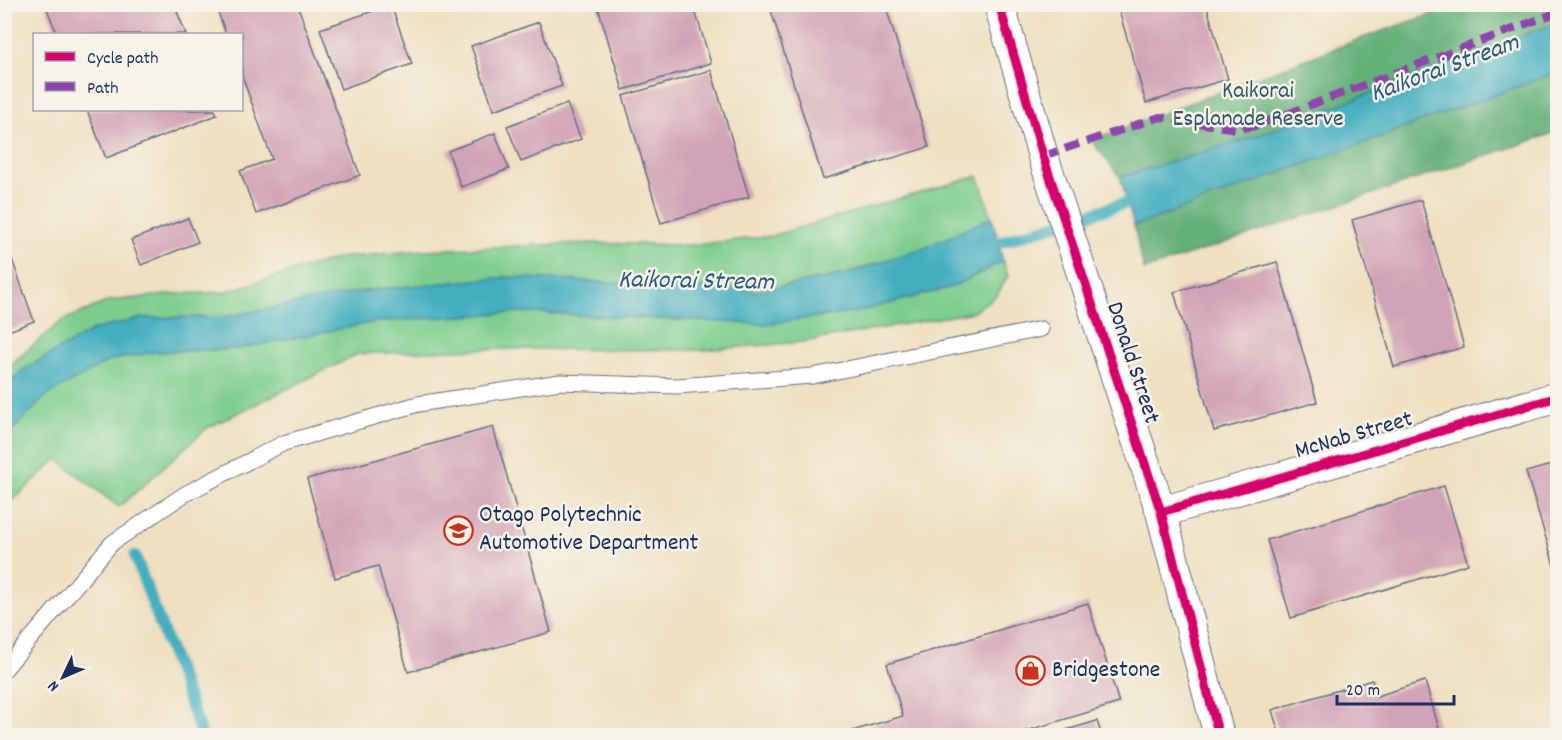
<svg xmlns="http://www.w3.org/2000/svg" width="1562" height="740" font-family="Dekko,sans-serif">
<rect width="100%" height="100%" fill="#f7f3e8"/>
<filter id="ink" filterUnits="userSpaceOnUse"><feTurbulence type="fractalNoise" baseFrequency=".0167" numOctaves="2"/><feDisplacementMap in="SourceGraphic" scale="12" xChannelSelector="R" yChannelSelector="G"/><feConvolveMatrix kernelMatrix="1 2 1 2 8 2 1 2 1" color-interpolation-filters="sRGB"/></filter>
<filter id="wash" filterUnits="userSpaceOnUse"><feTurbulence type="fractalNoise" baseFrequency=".008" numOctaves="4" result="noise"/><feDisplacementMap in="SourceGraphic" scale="24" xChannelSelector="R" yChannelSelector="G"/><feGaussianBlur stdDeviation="1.35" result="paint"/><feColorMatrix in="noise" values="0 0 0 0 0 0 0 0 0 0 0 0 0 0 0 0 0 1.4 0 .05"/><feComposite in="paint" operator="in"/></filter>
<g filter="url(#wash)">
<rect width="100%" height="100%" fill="#efe0c1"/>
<path fill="#7bcd8e" stroke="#4b7e76" stroke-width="1.5" d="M978 176 992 217 929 246 845 274 759 291 509 277 369 290 225 317 142 318 21 371 5 389V369L62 321 109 301 173 294 224 292 339 258 424 250 591 243 695 245 771 236Z
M1003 261 1008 276 997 295 973 312 803 342 704 350 482 349 358 354 207 428 119 507 57 459 5 508V438L45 396 110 360 154 352 237 349 377 319 519 312 764 324 856 312 952 287Z"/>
<path fill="#64b079" stroke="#40706c" stroke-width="1.5" d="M1459 5H1557V23L1254 137 1120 177 1091 140 1365 37Z
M1557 72V132L1144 270 1134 226Z"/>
<path fill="#42aec0" stroke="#2e6e8f" stroke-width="1.5" d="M1557 23V72L1134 226 1120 177 1254 137Z
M992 217 1003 261 952 287 856 312 764 324 519 312 376 322 237 349 154 352 110 360 46 396 5 438V389L21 371 93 330 142 318 225 317 369 290 509 277 759 291 845 274 929 246Z"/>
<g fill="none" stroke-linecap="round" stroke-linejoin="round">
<path stroke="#42aec0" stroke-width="12" d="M984 247 1142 198
M135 556 202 736"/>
</g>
<g id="blocks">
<path fill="#d2a3b6" d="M45 4H174L186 34H57Z
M215 4H297L360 175 256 214 240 171 272 159 242 76V34H226Z
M597 4H693L711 63 623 90Z
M769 4H885L929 147 823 179Z
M1117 4H1206L1228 79 1146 103Z
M391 5 412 64 341 89 320 29Z
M539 22 562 86 494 110 471 46Z
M711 70 749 197 661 223 623 96Z
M567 104 581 139 521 162 507 126Z
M87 110H215L217 115 106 158Z
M495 133 509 169 461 187 448 151Z
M1421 200 1464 347 1394 367 1352 220Z
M188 218 198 242 141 265 131 240Z
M4 237 34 321 4 333Z
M1277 262 1317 402 1214 431 1174 292Z
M493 427 551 632 408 672 378 566 335 578 307 479Z
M1558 463V574L1557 575 1526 472Z
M1444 486 1468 564 1291 618 1267 540Z
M1088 603 1119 703 1009 736H852V731L903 716 887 664Z
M1372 680 1377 696 1425 681 1440 732 1428 736H1280L1272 710Z
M1097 721 1102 736H1049V735Z"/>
</g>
</g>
<g filter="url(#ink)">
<use href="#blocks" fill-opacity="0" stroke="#656d81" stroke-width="1.5"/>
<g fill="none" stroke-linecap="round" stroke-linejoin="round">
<defs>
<path id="lane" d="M4 670 112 543 185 494 284 443 418 404 560 382 677 386 813 376 1041 329"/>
<path id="street" d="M999 4 1043 156 1161 512 1219 736
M1161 512 1558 397"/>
</defs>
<use href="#lane" stroke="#656d81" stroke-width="17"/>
<use href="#street" stroke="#656d81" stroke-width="32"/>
<use href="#lane" stroke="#fff" stroke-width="15"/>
<use href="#street" stroke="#fff" stroke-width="30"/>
<path stroke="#8e44ad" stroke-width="8" stroke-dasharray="15 8" stroke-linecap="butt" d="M1043 156 1160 117 1236 129 1255 126 1558 12"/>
<defs>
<path id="cycleway" d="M999 4 1043 156 1161 512 1219 736
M1161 512 1558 397"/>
</defs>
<use href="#cycleway" stroke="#f7f3e8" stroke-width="13"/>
<use href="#cycleway" stroke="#d6006c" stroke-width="9"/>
</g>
</g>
<defs>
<symbol id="university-ring" viewBox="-11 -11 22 22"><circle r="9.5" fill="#f7f3e8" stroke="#c8321e" stroke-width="1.5"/><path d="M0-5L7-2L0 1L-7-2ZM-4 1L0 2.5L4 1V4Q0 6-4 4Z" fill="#c8321e"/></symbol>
<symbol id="shop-ring" viewBox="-11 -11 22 22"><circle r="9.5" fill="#f7f3e8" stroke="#c8321e" stroke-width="1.5"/><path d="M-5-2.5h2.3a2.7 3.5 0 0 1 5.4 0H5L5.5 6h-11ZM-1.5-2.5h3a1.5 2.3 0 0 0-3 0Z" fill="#c8321e"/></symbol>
</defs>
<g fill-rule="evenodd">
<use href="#university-ring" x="442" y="514" width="33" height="33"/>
<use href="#shop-ring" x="1014" y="654" width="33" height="33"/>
</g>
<g text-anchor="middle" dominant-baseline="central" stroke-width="5" stroke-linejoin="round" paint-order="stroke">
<g font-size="24" fill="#33566a" stroke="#f7f3e8">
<text x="1258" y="92">Kaikorai<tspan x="1258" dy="28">Esplanade Reserve</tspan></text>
</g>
<g font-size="24" fill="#1b2f5e" stroke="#f7f3e8">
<text transform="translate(1132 363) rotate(72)">Donald Street</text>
<text transform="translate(1354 436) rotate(-16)">McNab Street</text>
</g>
<g font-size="24" fill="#1b2f5e" stroke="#f7f3e8" text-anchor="start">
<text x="479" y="516">Otago Polytechnic<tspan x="479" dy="28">Automotive Department</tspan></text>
<text x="1052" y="671">Bridgestone</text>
</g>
<g font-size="26" font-style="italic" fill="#295b80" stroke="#f7f3e8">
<text transform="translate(1445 69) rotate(-20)">Kaikorai Stream</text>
<text transform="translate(696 282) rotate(1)">Kaikorai Stream</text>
</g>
</g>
<rect width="1562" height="740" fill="none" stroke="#f7f3e8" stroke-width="24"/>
<rect x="33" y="33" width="210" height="78" fill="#f7f3e8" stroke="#9fa5b1" stroke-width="1.5"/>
<rect x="45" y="52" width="30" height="9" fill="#d6006c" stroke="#9fa5b1" stroke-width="1.5"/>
<text x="87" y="63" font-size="18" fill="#1b2f5e">Cycle path</text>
<rect x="45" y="82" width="30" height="9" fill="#8e44ad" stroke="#9fa5b1" stroke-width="1.5"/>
<text x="87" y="93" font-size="18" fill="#1b2f5e">Path</text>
<g transform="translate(63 677) rotate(226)" stroke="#f7f3e8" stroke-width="4.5" paint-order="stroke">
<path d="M0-4.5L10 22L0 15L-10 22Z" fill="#1b2f5e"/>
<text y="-9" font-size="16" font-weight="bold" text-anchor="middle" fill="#1b2f5e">N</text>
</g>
<path d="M1337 695v9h117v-9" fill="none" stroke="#1b2f5e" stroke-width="3"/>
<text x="1346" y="695" font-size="18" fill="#1b2f5e" stroke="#f7f3e8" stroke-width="4.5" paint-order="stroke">20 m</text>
</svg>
